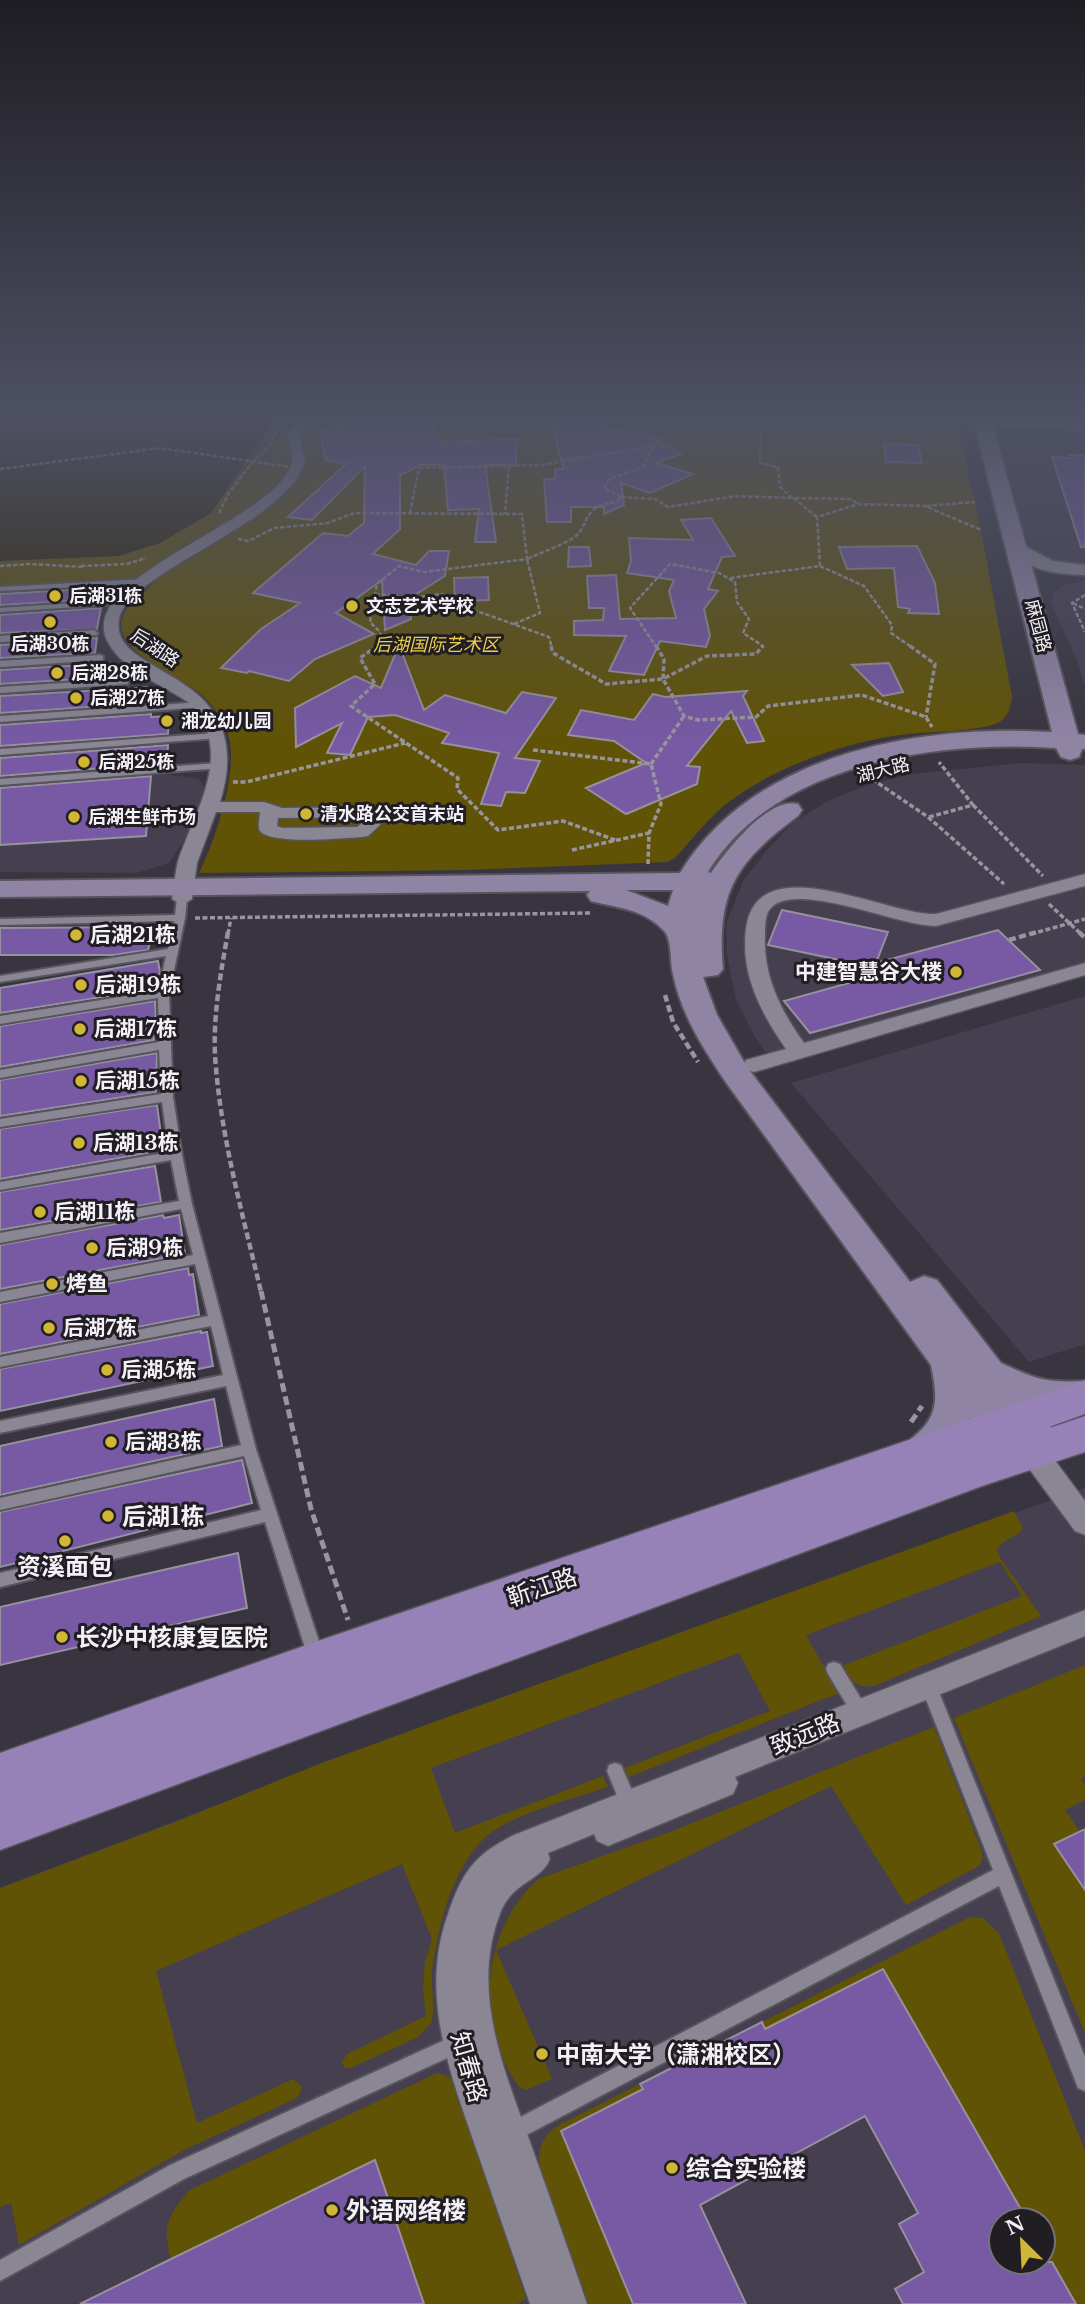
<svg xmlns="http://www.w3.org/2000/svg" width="1085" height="2304" font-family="'Libre Baskerville','Noto Sans SC',serif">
<rect width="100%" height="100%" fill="#393540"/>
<path fill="#453f4f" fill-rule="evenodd" d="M1085 430V569L1063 567 1029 548 1006 465 1003 445 1017 433 1028 431Z
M1085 580V687L1076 658 1051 603 1053 594 1063 586Z
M1021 763 1085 765V977L776 1066 755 1037 736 1000 727 955 726 924 743 881 767 850 793 822 830 800 868 785 911 774Z
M164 774 199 779 204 788 202 803 189 832 169 863 136 873 0 872V786Z
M1085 996V1344L1029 1362 791 1083Z
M1085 1488V2304H0V1888L436 1721ZM1001 2220H1043V2262H1001Z"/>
<path fill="#615305" d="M0 419H956L981 530 1012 697C1010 713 1005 723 988 726 957 733 924 731 892 736 835 746 773 768 726 804 707 819 691 841 675 858L667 862 467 870 199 873C215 841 238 773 229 738 226 723 215 708 204 697 184 677 114 653 122 620 126 603 142 597 152 584L150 581 2 586 0 581Z
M1014 1511 1023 1528C1016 1539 1002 1538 997 1550L999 1556 1041 1616 874 1686C855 1688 851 1681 842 1666L1022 1596 1000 1562 806 1635 839 1693 627 1778 622 1769 770 1711 739 1653 431 1768 455 1833 603 1776 608 1787C573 1799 522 1811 492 1832 455 1859 440 1920 433 1963 430 1983 435 2002 432 2022L418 2037 351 2068H344L342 2062 347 2054 426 2016 423 1989 425 1962 432 1939 402 1864 156 1971 197 2123 293 2079 302 2086 300 2094 295 2099 184 2150 19 2245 11 2203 0 2207V1888L183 1819 319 1764Z
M1085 1665V1776L1081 1779 1085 1785V1800L1065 1810 1080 1832 1054 1844 1085 1890V2033L954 1718Z
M934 1727 981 1849 983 1859 979 1866 906 1905 831 1786 496 1950 552 2079 526 2090 519 2087C474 2024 481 1932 538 1879L667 1833Z
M970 1917 983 1918 999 1933 1085 2151V2304H1076L1043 2247V2220H1027L883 1969 765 2029 762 2022Z
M437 2073 450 2077 455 2085 526 2299 517 2304H424L375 2160 171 2259C162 2226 167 2216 190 2190Z
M640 2084 643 2089 561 2131 633 2304H589L539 2169C538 2148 542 2136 559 2125Z"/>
<path fill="#2c2506" d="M0 419H275L211 513 160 543 119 556 0 561Z"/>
<path fill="#7759a4" stroke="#96919e" stroke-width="2" d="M366 419H432L440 442 517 439 516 465H485L496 542H475L479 509 448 510 444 465H420L400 475V529L373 554 416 565 429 551H449L445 576 410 598 411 619 385 630 382 580 336 613 374 634 315 659 289 681 249 671 247 673 221 668 261 629 300 603 253 593 323 533 348 536 364 523 365 466 312 520 288 517 346 464 326 460 319 431Z
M550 419H606L607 431 633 426 681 454 656 463 693 474 650 493 621 483 624 505 604 514V507H571V522H547L544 479H555V469H564Z
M884 444 918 445 922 463 886 462Z
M1070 455H1085V547H1081L1052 457 1069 458Z
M711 518 735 556 722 557 708 589 718 591 704 609 710 636 706 647 660 641 644 675 609 671 626 636 574 635V621L603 620 604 608H589L587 576 616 575 620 619 676 618 669 591 674 580 627 573 631 561 629 538 693 540 681 520Z
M917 546 935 583 939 614 908 613 910 609 898 607 894 568 847 569 839 547Z
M569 547H589L591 566 568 567Z
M488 577 489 600 455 601 454 578Z
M103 588 102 599 0 605V594Z
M101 608 97 629 0 633V615Z
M97 638 95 653 0 658V645Z
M399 645 424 710 445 695 506 713 522 692 556 698 515 758 540 761 525 793 506 792 501 806 481 804 499 753 442 743 449 733 395 715 368 717 350 755 327 753 342 723 296 747 295 708 355 676 381 688Z
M114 663 113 677 0 684V670Z
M889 663 903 692 883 696 852 665Z
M152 687 151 703 0 713V696Z
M747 691 743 696 764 741 747 743 731 711 687 766 700 767 697 784 626 814 586 788 646 763 614 741 568 735 581 710 634 720 653 694 665 697Z
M151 714V717L169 716 168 734 0 746V725Z
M168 745 167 763 0 776V758Z
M151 776 146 836 0 845V788Z
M782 910 888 932 876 963 998 930 1040 970 810 1033 784 1001 892 971 768 945Z
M154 927 148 950 113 955H0V928Z
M158 961 160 972 157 984 152 985 153 989 0 1013V988Z
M155 1001 156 1028 152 1029 154 1040 0 1067V1026Z
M157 1053 156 1092 0 1116V1080Z
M157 1105 162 1142 152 1143 153 1152 0 1179V1129Z
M155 1166 161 1202 0 1230V1192Z
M163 1215 164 1218 179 1215 185 1254 0 1289V1245Z
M188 1268 189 1275 193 1274 199 1315 0 1354V1304Z
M201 1331V1333L207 1332 213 1366 0 1411V1369Z
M214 1399 222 1446 0 1495V1446Z
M242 1460 252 1503 0 1567V1512Z
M238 1553 247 1608 0 1665V1607Z
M1085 1829V1890L1054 1844Z
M883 1969 1027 2220H1001V2262H1052L1076 2304H903L895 2289 924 2272 899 2224 918 2213 865 2116 700 2205 746 2304H633L561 2131 643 2089 640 2084 762 2022 765 2029Z
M375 2160 424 2304H80L171 2259Z"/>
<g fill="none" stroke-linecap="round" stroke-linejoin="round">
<defs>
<path id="service" d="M145 579H148V583L0 591V587Z
M105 601H108V605L0 612V608Z
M94 630 98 633 97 635 0 642V636Z
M100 655 103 656V660L0 667V661Z
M125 679 128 680V684L0 693V687Z
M201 702 204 703V707L0 722V716Z
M216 733 219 734V738L0 755V749Z
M218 763 223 766 221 768 0 785V779Z
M182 896 187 899 185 918 169 994 173 1097 182 1155 192 1204 256 1449 324 1657 322 1662 316 1664 310 1662 308 1657 265 1522 0 1587V1573L261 1510 244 1456 0 1510V1498L241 1445 226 1386 0 1433V1421L223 1375 211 1326 0 1367V1357L208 1316 195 1264 0 1302V1292L193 1255 181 1209 0 1243V1233L179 1201 171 1160 0 1190V1182L169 1152 162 1102 0 1127V1119L161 1094 159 1050 0 1078V1070L159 1042 158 998 0 1024V1016L158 991 166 956 0 982V976L168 949 174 921 0 925V919L175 915 177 899Z
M834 1662 840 1664 866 1707 868 1712 866 1717 860 1720 854 1717 828 1674 826 1669 828 1664Z
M933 1689 939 1692 1085 2057V2091L1078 2088 999 1886 517 2140 510 2143 503 2140 500 2133 503 2126 993 1870 925 1697 927 1692Z
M615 1763 621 1765 638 1804 635 1810 629 1812 623 1810 607 1771 609 1765Z
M460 2033 467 2035 469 2042 467 2049 184 2179 0 2281V2260L170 2165Z"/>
<path id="minor" d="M299 419H312L299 434 305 461C292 521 127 572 119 619 107 680 262 665 220 802H264L282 808 360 807 376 811 380 825 368 836 362 837C345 838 265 846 259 829 258 825 260 816 260 812H216L197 863 192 899 182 905 172 899C174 886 175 874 178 861 195 810 235 753 191 704 166 686 125 672 109 644 69 578 274 522 291 465 294 455 290 444 287 434ZM359 817 362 823 357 827 282 828 277 826 278 818Z
M1085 874V886L936 926C900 927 795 879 770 909 765 915 765 927 765 935 763 976 781 1011 804 1043L1085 963V975L754 1072 746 1070 743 1065 746 1060 786 1049C761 1013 740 974 746 929 756 844 888 916 936 914Z
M1032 1440 1042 1443 1085 1501V1535L1075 1531 1022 1459 1019 1451 1022 1443Z
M1085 1610V1636L735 1777 738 1783 733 1794 608 1846 597 1841 594 1834 548 1853 550 1859C541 1881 513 1882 501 1911 468 1993 507 2076 534 2153 552 2203 570 2254 587 2304H530C513 2255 496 2206 479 2157 452 2078 418 1997 448 1914 462 1872 475 1854 514 1835Z"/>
<path id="tertiary" d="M962 420H1085V430L970 425Z
M1017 542 1053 561 1085 565V575C1057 574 1026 571 1008 547Z"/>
<path id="secondary" d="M973 419H991L1078 734 1085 735V749H1082L1079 757 1070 760 1061 757 1056 748C939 740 775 762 708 872L711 873C727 850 768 797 798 804L802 810 798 816C737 861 716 891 723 969L718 975 703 977 717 1015 747 1067 910 1282 924 1276 937 1280 1001 1363C1036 1379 1045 1383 1085 1381V1411L1038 1409 1059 1439 1053 1450 1039 1455 1033 1453 1029 1461C997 1472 986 1441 970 1418 957 1445 939 1477 905 1465L899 1454C904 1444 910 1440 918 1433 941 1412 936 1391 931 1365L725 1081C703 1048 681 1014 673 974 670 963 672 941 665 932 645 909 618 908 591 901L587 895 590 891 0 897V881L680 873C754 752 922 724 1052 732ZM626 890H673L668 906Z"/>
<path id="primary" d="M1085 1380V1414L1008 1442 1085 1416V1452L982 1486 0 1850V1753L318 1641Z"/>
</defs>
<use href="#service" stroke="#57545d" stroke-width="4"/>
<use href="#minor" stroke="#57545d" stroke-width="3"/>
<use href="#tertiary" stroke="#57545d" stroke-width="4"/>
<use href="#secondary" stroke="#57545d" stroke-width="4"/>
<use href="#primary" stroke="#57545d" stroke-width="3"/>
<path stroke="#98959e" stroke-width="2.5" stroke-dasharray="4.5 2" stroke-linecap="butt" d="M768 419 769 423 761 434 760 463 778 467 780 487 792 498
M509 466 540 465 654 446 680 419
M621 497 604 488 610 478 642 468 654 446
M926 506 975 502
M219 513 229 493 253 461 268 448 280 423
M410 513 419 468 509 466 505 514
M817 517 793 498 850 499 858 504
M238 539 249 541 274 528 328 523 354 513 522 514 527 559 424 572 399 566 377 584 370 622 379 631 384 642 375 648
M0 566 30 564 83 567
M81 566 127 564 146 558
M820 566 864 586 892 625 891 633 913 648
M730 578 820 566 817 517 859 504 925 506 981 530
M375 594 397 596 396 600 441 594 452 597V602L549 637 552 648
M1085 595 1072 603 1085 632
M1073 603 1085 609
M514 624 540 613 527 559C542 552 559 547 573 538 590 528 580 505 617 502L621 497 655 499 668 507 736 496 793 498
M657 648 630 608 670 564 719 573 735 582 737 602 749 619 743 633 763 646 761 648"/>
<path stroke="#98959e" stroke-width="3.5" stroke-dasharray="5 2.5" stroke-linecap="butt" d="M377 646 360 658 375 684 351 706 458 778 457 789 498 830 563 821 615 840
M551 646 553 653 606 684 663 679 684 716 698 720 756 717 768 706 862 695 926 717 932 727
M656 646 664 659 663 679 707 656 756 654 763 646
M910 646 935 664 926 717
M533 750 651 764 661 804 649 833
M651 764 684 716
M866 775 928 817 1004 884
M233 782H246L405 743
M973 805 1043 876
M929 817 973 805 939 762
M572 850 649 833 648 864
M1049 904 1081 934
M195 918 592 913
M228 934 231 918
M1031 934 1085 919"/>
<path stroke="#98959e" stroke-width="4.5" stroke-dasharray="7 3.5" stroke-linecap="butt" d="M228 932C221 971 213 1015 215 1055 220 1135 243 1215 261 1292
M1079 932 1085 938
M1009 940 1037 932
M665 995 673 1022 698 1062"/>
<path stroke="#98959e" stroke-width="5" stroke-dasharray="9 4.5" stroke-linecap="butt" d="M261 1291 311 1509 348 1620
M911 1422 922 1406"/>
<use href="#service" fill="#8a8693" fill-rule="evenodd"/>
<use href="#minor" fill="#8a8693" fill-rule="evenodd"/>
<use href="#tertiary" fill="#8a8693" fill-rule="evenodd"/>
<use href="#secondary" fill="#9084a5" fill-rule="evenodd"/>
<use href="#primary" fill="#9682b7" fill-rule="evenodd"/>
<path stroke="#98959e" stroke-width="2.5" stroke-dasharray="4.5 2" stroke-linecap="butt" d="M0 469 160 448 298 468"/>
</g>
<linearGradient id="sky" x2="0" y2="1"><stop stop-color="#1f1d23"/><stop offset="0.56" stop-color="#4e5164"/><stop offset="1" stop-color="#4e5164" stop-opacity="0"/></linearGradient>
<rect width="1085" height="742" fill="url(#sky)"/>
<g fill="#d2b736" stroke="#201e23" stroke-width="2.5">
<circle cx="55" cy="596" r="7"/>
<circle cx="352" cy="606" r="7"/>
<circle cx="50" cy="622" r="7"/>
<circle cx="57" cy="673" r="7"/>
<circle cx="76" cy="698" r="7"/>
<circle cx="167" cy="721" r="7"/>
<circle cx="84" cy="762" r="7"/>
<circle cx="306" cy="814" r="7"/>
<circle cx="74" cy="817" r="7"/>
<circle cx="76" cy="935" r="7"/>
<circle cx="956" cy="972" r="7"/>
<circle cx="81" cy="985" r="7"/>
<circle cx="80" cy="1029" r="7"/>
<circle cx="81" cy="1081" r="7"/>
<circle cx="79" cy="1143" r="7"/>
<circle cx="40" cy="1212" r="7"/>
<circle cx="92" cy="1248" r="7"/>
<circle cx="52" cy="1284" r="7"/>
<circle cx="49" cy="1328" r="7"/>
<circle cx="107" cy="1370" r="7"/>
<circle cx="111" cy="1442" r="7"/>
<circle cx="108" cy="1516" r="7"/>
<circle cx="65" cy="1541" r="7"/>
<circle cx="62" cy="1637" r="7"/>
<circle cx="542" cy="2054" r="7"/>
<circle cx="672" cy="2168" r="7"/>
<circle cx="332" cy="2210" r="7"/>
</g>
<g text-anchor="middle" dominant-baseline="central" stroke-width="6" stroke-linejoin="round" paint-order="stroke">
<g font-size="18" font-weight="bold" fill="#f3f0f7" stroke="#201e23" text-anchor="start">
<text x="69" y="596">后湖31栋</text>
<text x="366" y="606">文志艺术学校</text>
<text x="50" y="644" text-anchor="middle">后湖30栋</text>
<text x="71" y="673">后湖28栋</text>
<text x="90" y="698">后湖27栋</text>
<text x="181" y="721">湘龙幼儿园</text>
<text x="98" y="762">后湖25栋</text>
<text x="320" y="814">清水路公交首末站</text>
<text x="88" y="817">后湖生鲜市场</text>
</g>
<g font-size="18" fill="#f3f0f7" stroke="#201e23">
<text transform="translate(1038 626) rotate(75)">麻园路</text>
<text transform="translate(155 648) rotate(34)">后湖路</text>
<text transform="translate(883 770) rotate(-14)">湖大路</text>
</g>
<g font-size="18" font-style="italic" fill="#eacf4e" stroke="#201e23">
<text x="436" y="645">后湖国际艺术区</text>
</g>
<g font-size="21" font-weight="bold" fill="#f3f0f7" stroke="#201e23" text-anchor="start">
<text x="90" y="935">后湖21栋</text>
<text x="942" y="972" text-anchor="end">中建智慧谷大楼</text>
<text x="95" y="985">后湖19栋</text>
<text x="94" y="1029">后湖17栋</text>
<text x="95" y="1081">后湖15栋</text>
<text x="93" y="1143">后湖13栋</text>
<text x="54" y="1212">后湖11栋</text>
<text x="106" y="1248">后湖9栋</text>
<text x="66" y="1284">烤鱼</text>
<text x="63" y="1328">后湖7栋</text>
<text x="121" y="1370">后湖5栋</text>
<text x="125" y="1442">后湖3栋</text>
</g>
<g font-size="24" font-weight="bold" fill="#f3f0f7" stroke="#201e23" text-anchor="start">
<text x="122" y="1516">后湖1栋</text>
<text x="65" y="1566" text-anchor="middle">资溪面包</text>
<text x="76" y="1637">长沙中核康复医院</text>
<text x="556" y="2054">中南大学（潇湘校区）</text>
<text x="686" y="2168">综合实验楼</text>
<text x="346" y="2210">外语网络楼</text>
</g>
<g font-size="24" fill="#f3f0f7" stroke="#201e23">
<text transform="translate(542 1587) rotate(-19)">靳江路</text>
<text transform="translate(805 1734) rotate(-22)">致远路</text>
<text transform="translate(469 2067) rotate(74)">知春路</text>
</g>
</g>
<g transform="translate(1022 2241) rotate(336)"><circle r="33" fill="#201e23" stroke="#747278" stroke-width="2"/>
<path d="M0-5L12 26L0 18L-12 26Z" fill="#d2b736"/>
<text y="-10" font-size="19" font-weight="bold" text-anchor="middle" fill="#f3f0f7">N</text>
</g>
</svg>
